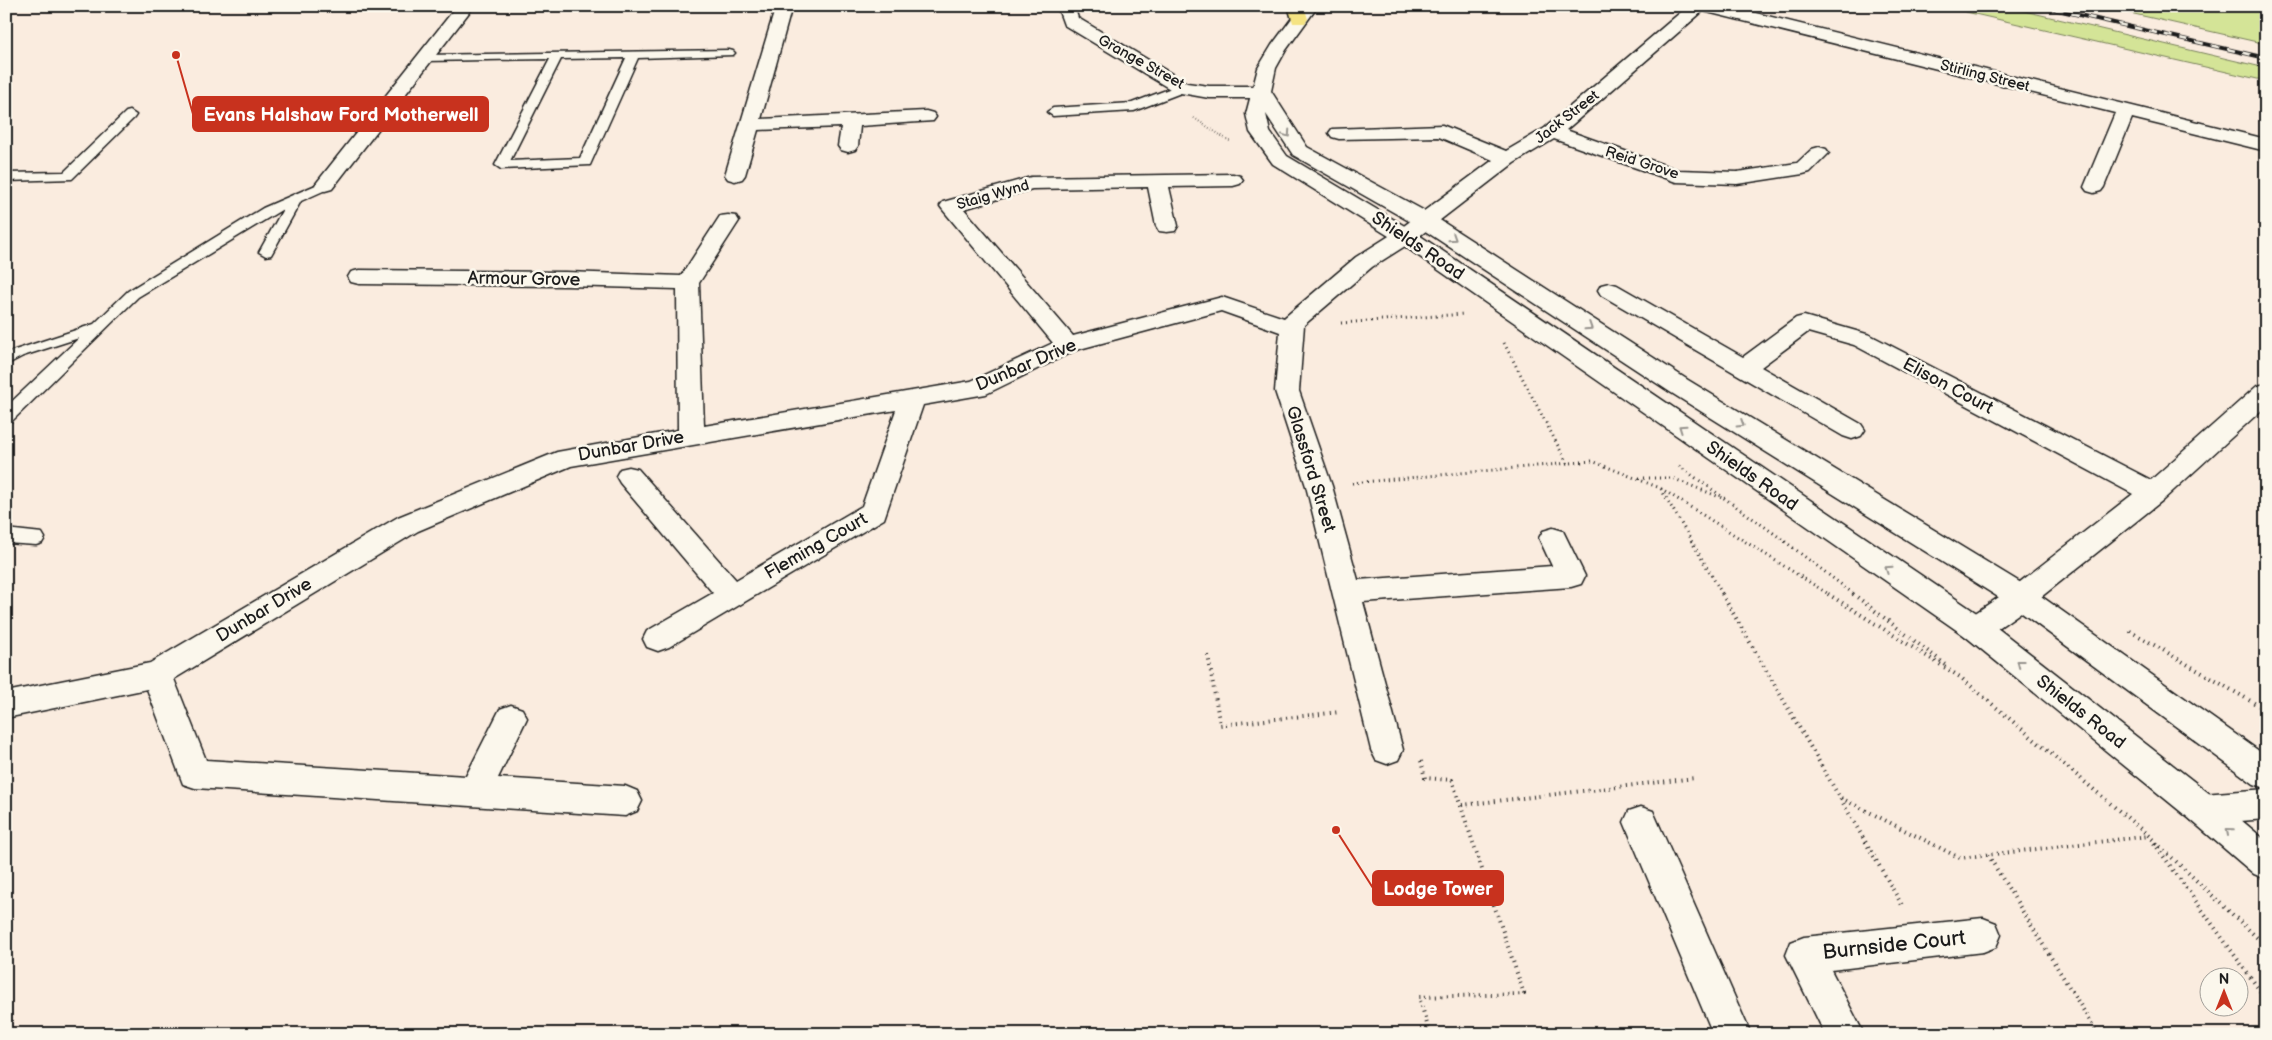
<svg xmlns="http://www.w3.org/2000/svg" width="2272" height="1040" font-family="'Balsamiq Sans',sans-serif">
<rect width="100%" height="100%" fill="#faecdf"/>
<filter id="ink" filterUnits="userSpaceOnUse"><feTurbulence type="fractalNoise" baseFrequency=".02" numOctaves="2"/><feDisplacementMap in="SourceGraphic" scale="10" xChannelSelector="R" yChannelSelector="G"/><feConvolveMatrix kernelMatrix="1 2 1 2 8 2 1 2 1" color-interpolation-filters="sRGB"/></filter>
<g filter="url(#ink)">
<path fill="#d4e497" stroke="#78805a" d="M1940 6H2003L2266 68V81Z
M2099 6H2266V44Z"/>
<g fill="none" stroke-linecap="round" stroke-linejoin="round">
<defs>
<path id="service" d="M729 50 733 51 735 53 733 55 638 58 590 165 501 169 495 165 550 59 425 61 419 58 425 55ZM626 58 580 158 510 161 561 59Z
M1182 84 1186 85 1188 88 1186 91 1134 111 1053 116 1047 112 1053 108 1132 103Z
M130 111 136 115 134 118 72 179 6 181V173L64 172 126 112Z
M325 181 330 182 332 185 330 188 301 201 271 255 266 256 259 252 283 209 138 297 12 421 6 422V407L79 338 23 356 6 365V353L94 324 128 291 263 208Z
M6 529 42 533 45 538 42 543 36 545 6 543Z"/>
<path id="minor" d="M457 6H474L332 189 325 191 318 189 315 185 318 181Z
M776 6H792L761 119 926 111 933 113 936 117 933 121 860 126 858 146 855 150 848 152 841 150 838 146 841 127 758 130 745 175 742 179 735 181 728 179 725 175Z
M1057 6H1074L1078 18 1187 83 1209 86H1262L1269 88 1271 92 1269 96 1262 98H1209L1175 92 1064 25Z
M1688 6H1727L2266 139V151L2132 118 2104 187 2101 191 2094 193 2087 191 2084 187 2115 113 1703 11 1566 130 1678 170 1737 172 1797 163 1812 149 1819 147 1826 149 1829 153 1810 172 1803 174 1737 184 1676 182 1554 139 1514 163 1413 241 1372 267 1304 325 1299 391 1332 486 1358 580 1552 566 1539 538 1543 531 1553 528 1563 531 1585 576 1581 584 1571 587 1363 602 1403 750 1398 760 1387 764 1376 760 1371 750 1306 486 1275 391 1280 332 1221 311 1076 350 986 394 923 405 884 519 669 647 658 651 647 647 643 639 647 631 713 593 620 483 616 476 620 469 629 467 638 469 736 580 862 506 896 410 571 466 418 531 174 679 206 760 466 776 500 709 511 705 522 709 527 718 498 778 625 786 637 791 642 801 637 811 625 816 195 788 183 784 147 689 6 718V692L150 663 398 517 557 452 678 430 677 289 566 286 359 284 351 282 348 277 351 272 359 270 566 272 681 276 720 216 728 215 736 216 739 221 699 283 704 426 971 381 1053 343 943 210 940 206 943 202 1031 177 1233 174 1240 176 1243 180 1240 184 1233 186 1169 187 1178 226 1175 231 1167 232 1159 231 1156 226 1148 187 1032 189 964 209 1073 336 1222 297 1284 318 1356 257 1397 231 1493 160 1439 137 1339 139 1332 137 1329 133 1332 129 1442 125 1506 151 1545 128Z
M1609 283 1617 285 1743 357 1796 318 1804 316 1870 335 2151 480 2257 386 2266 384V406L2163 500 2031 605 1987 636 1976 640 1965 636 1961 628 1965 620 2011 589 2133 494 1854 345 1808 332 1761 367 1861 424 1865 430 1861 436 1852 439 1843 436 1601 295 1598 290 1601 285Z
M1641 807 1653 811 1751 1034H1713L1624 822 1629 811Z
M1983 918 1996 923 2001 935 1996 947 1983 952 1831 970 1864 1034H1825L1786 955 1791 942 1804 937Z"/>
<path id="tertiary" d="M2266 789V819L2203 824 2191 820 2186 809 2191 798 2203 794Z"/>
<path id="secondary" d="M1301 6H1318L1286 50 1276 68 1271 91 1307 147 1432 215 1688 380 2031 589 2266 756V788L2254 784 2011 605 1670 392 1416 225 1293 155 1266 114 1270 132 1287 156 1413 231 1987 620 2215 798 2266 841V879L2254 874 2191 820 1965 636 1397 241 1273 164 1250 132 1246 114 1258 68 1272 45Z"/>
<path id="primary" d="M1288 6H1304L1308 19 1305 23H1293Z"/>
</defs>
<use href="#service" stroke="#1c1c1c" stroke-width="3"/>
<use href="#minor" stroke="#1c1c1c" stroke-width="3"/>
<use href="#tertiary" stroke="#1c1c1c" stroke-width="3"/>
<use href="#secondary" stroke="#1c1c1c" stroke-width="3"/>
<use href="#primary" stroke="#1c1c1c" stroke-width="3"/>
<path stroke="#1c1c1c" stroke-width="2" stroke-dasharray="0.5 2.5" stroke-linecap="butt" d="M1194 118 1231 142"/>
<path stroke="#1c1c1c" stroke-width="3" stroke-dasharray="1 4" stroke-linecap="butt" d="M1341 323 1464 314
M1504 343 1567 463
M1679 466 1779 537 1855 595
M1639 478H1672L1722 498
M1352 483 1592 461 1660 488 1830 595
M1661 489 1723 595"/>
<path stroke="#1c1c1c" stroke-width="4" stroke-dasharray="1 4.5" stroke-linecap="butt" d="M1722 594 1902 905
M1828 594 1960 677 2149 836 2266 946
M1853 594 1946 665
M2130 631 2266 710
M1208 655 1220 725 1340 712
M1421 761 1425 778 1452 780 1524 994 1419 997 1430 1034
M1841 798 1960 858 2149 836
M1462 805 1695 778
M2154 843 2266 999
M1988 855 2098 1034"/>
<use href="#service" fill="#fbf7ec" fill-rule="evenodd"/>
<use href="#minor" fill="#fbf7ec" fill-rule="evenodd"/>
<use href="#tertiary" fill="#fbf7ec" fill-rule="evenodd"/>
<use href="#secondary" fill="#fbf7ec" fill-rule="evenodd"/>
<use href="#primary" fill="#f5e382" fill-rule="evenodd"/>
<defs>
<path id="rail" d="M2040 6 2266 58"/>
</defs>
<use href="#rail" stroke="#1c1c1c" stroke-width="4"/>
<use href="#rail" stroke="#fbf7ec" stroke-width="2.5" stroke-dasharray="8" stroke-linecap="butt"/>
</g>
<defs><path id="oneway-chevron" d="M-2-3.5L2.5 0L-2 3.5" fill="none" stroke-width="1.6" stroke-linecap="round" stroke-linejoin="round" transform="scale(1.25)"/></defs>
<g stroke="#97948e">
<use href="#oneway-chevron" transform="translate(1287 134) rotate(56)"/>
<use href="#oneway-chevron" transform="translate(1453 238) rotate(33)"/>
<use href="#oneway-chevron" transform="translate(1589 327) rotate(33)"/>
<use href="#oneway-chevron" transform="translate(1741 424) rotate(32)"/>
<use href="#oneway-chevron" transform="translate(1682 428) rotate(-145)"/>
<use href="#oneway-chevron" transform="translate(1888 569) rotate(-146)"/>
<use href="#oneway-chevron" transform="translate(2020 663) rotate(-142)"/>
<use href="#oneway-chevron" transform="translate(2229 831) rotate(-139)"/>
</g>
</g>
<g text-anchor="middle" dominant-baseline="central" stroke-width="5" stroke-linejoin="round" paint-order="stroke">
<g font-size="15" fill="#1c1c1c" stroke="#fbf7ec">
<text transform="translate(1141 62) rotate(29)">Grange Street</text>
<text transform="translate(1985 76) rotate(14)">Stirling Street</text>
<text transform="translate(1567 117) rotate(-38)">Jack Street</text>
<text transform="translate(1642 163) rotate(18)">Reid Grove</text>
<text transform="translate(993 195) rotate(-16)">Staig Wynd</text>
</g>
<g font-size="18" fill="#1c1c1c" stroke="#fbf7ec">
<text transform="translate(1418 246) rotate(34)">Shields Road</text>
<text transform="translate(524 279) rotate(1)">Armour Grove</text>
<text transform="translate(1026 365) rotate(-23)">Dunbar Drive</text>
<text transform="translate(1948 386) rotate(28)">Elison Court</text>
<text transform="translate(631 446) rotate(-10)">Dunbar Drive</text>
<text transform="translate(1311 469) rotate(73)">Glassford Street</text>
<text transform="translate(1752 476) rotate(35)">Shields Road</text>
<text transform="translate(816 546) rotate(-30)">Fleming Court</text>
<text transform="translate(264 610) rotate(-31)">Dunbar Drive</text>
<text transform="translate(2081 712) rotate(38)">Shields Road</text>
</g>
<g font-size="21" fill="#1c1c1c" stroke="#fbf7ec">
<text transform="translate(1894 945) rotate(-6)">Burnside Court</text>
</g>
</g>
<path fill="none" stroke="#c8321e" stroke-width="2" d="M176 55L193 114M1336 830L1373 888"/>
<g fill="#c8321e" stroke="#fbf7ec" stroke-width="2">
<circle cx="176" cy="55" r="5"/>
<circle cx="1336" cy="830" r="5"/>
</g>
<g fill="#c8321e" stroke="#c8321e" stroke-width="2">
<rect x="193" y="97" width="295" height="34" rx="5"/>
<rect x="1373" y="871" width="130" height="34" rx="5"/>
</g>
<g font-size="19" text-anchor="middle" font-weight="bold" fill="#fff">
<text x="341" y="121">Evans Halshaw Ford Motherwell</text>
<text x="1438" y="895">Lodge Tower</text>
</g>
<rect width="2272" height="1040" fill="none" stroke="#fbf7ec" stroke-width="25"/>
<rect x="12" y="12" width="2247" height="1015" fill="none" stroke="#1c1c1c" stroke-width="2" filter="url(#ink)"/>
<g transform="translate(2224 992)"><circle r="24" fill="#fbf7ec" stroke="#a29f99"/>
<path d="M0-4L9 19L0 12L-9 19Z" fill="#c8321e"/>
<text y="-8" font-size="14" font-weight="bold" text-anchor="middle" fill="#1c1c1c">N</text>
</g>
</svg>
